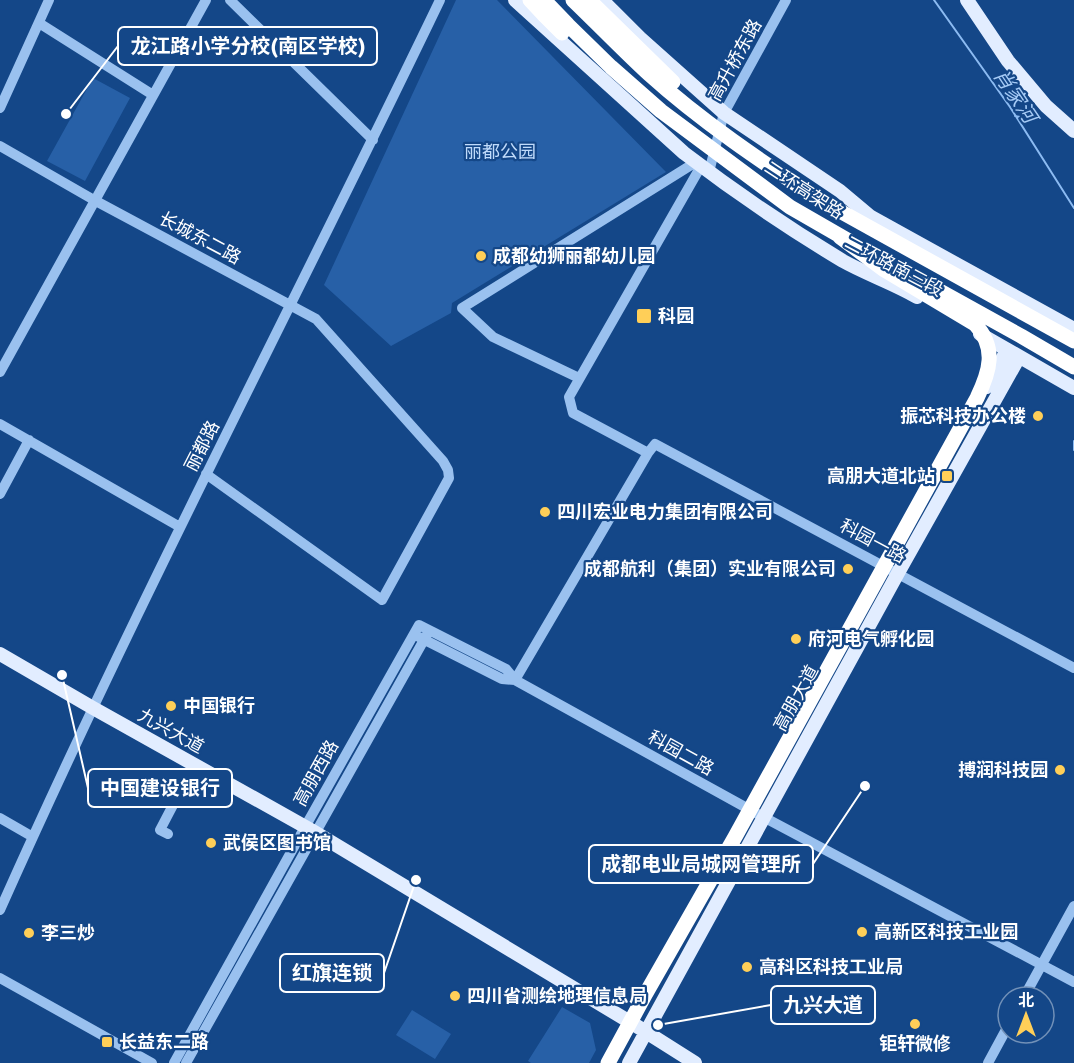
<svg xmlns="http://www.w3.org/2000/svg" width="1074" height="1063" font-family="Signika,'Noto Sans SC',sans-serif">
<rect width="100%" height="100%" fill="#144788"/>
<path fill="#2760a7" d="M456 0H497L666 172 452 303 451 313 391 346 324 285Z
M93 78 130 98 85 181 47 161Z
M562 1007 590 1023 596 1050 589 1063H531L528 1061Z
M412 1010 451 1034 435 1059 396 1035Z"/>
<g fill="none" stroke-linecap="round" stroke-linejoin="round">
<path stroke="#8cbbf2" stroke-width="2" d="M934 0 1010 107 1074 208
M1015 116 1026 118
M1074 441V450"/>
<path stroke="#9ac1ef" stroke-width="10" d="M230 0 373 140
M39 23 153 95
M0 108 49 0
M0 146 94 200 316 319 443 461 448 470 449 478 382 600 206 474
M709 172 724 113 786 0
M0 372 206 0
M579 378 493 337 462 308 696 162
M0 424 180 527
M648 453 573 413 569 397 701 166
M0 494 29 440
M419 637 502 679 515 680
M1074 668 655 444 648 453 515 680 754 812 1074 982
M0 818 33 837
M168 834 160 830 194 765
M0 910C137 602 294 304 440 0
M0 978 152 1063
M1024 997 1074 906
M174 1063 305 827 419 625 506 669 515 680
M186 1063 429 631
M988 1063 1008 1026"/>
<path stroke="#e2edff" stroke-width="14" d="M515 0 684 153C735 192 788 228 843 261 866 274 893 283 917 297
M602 0 640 38 724 113 840 191 871 217 1074 329
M967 0 1008 61 1046 106 1074 131
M980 334 1074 388
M987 387 1007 350
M0 654 93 708 311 830 635 1025 695 1063
M629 1063 898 573 1019 357"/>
<path stroke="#fff" stroke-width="15" d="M530 0 543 14 562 33
M544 0 568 25 611 67 661 111 790 207 849 241
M573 0C599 25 623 50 649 74 701 121 762 162 820 200L1074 341
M589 0 673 82
M920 280 1021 336 1074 367
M608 1063 645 995 735 837 977 398C990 371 997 348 975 324L883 269 840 237"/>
</g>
<g fill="#ffcf58" stroke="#144788" stroke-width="2">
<circle cx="481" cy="256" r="6"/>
<rect x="636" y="308" width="16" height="16" rx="3"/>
<circle cx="1038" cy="416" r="6"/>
<rect x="941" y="470" width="12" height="12" rx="3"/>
<circle cx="545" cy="512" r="6"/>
<circle cx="848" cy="569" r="6"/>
<circle cx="796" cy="639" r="6"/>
<circle cx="171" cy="706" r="6"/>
<circle cx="1060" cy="770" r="6"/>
<circle cx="211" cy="843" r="6"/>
<circle cx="862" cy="932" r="6"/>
<circle cx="29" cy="933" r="6"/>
<circle cx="747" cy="967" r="6"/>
<circle cx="455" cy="996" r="6"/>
<circle cx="915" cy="1024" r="6"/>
<rect x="101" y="1036" width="12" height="12" rx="3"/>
</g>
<g text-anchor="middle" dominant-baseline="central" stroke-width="4.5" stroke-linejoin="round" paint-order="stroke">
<g font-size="18" fill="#fff" stroke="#144788">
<text transform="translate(735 60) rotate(-61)">高升桥东路</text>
<text transform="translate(804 190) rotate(33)">二环高架路</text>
<text transform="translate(200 238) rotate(28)">长城东二路</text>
<text transform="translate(894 266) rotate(28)">二环路南三段</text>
<text transform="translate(202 446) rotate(-63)">丽都路</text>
<text transform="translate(873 541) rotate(28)">科园一路</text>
<text transform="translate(796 698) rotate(-61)">高朋大道</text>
<text transform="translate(171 731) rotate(29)">九兴大道</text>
<text transform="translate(681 753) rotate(29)">科园二路</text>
<text transform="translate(316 773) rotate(-61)">高朋西路</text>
</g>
<g font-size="18" fill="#c0dbfb" stroke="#144788">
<text x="500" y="152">丽都公园</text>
</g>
<g font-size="18" font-weight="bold" fill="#fff" stroke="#144788" text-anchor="start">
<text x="493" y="256">成都幼狮丽都幼儿园</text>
<text x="658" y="316">科园</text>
<text x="1026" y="416" text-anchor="end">振芯科技办公楼</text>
<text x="935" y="476" text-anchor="end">高朋大道北站</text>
<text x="557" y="512">四川宏业电力集团有限公司</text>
<text x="836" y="569" text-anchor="end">成都航利（集团）实业有限公司</text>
<text x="808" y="639">府河电气孵化园</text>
<text x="183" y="706">中国银行</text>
<text x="1048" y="770" text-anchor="end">搏润科技园</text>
<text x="223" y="843">武侯区图书馆</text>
<text x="874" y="932">高新区科技工业园</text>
<text x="41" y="933">李三炒</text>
<text x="759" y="967">高科区科技工业局</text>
<text x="467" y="996">四川省测绘地理信息局</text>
<text x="119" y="1042">长益东二路</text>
<text x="915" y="1044" text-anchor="middle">钜轩微修</text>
</g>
<g font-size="20" font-style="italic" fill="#a6cbf6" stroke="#144788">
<text transform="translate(1015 96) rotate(56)">肖家河</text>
</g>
</g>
<path fill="none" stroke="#fff" stroke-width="2" d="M66 114L118 46M62 675L88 788M865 786L813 864M416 880L384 973M658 1025L771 1005"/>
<g fill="#fff" stroke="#144788" stroke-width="2">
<circle cx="66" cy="114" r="6"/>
<circle cx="62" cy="675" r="6"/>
<circle cx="865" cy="786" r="6"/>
<circle cx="416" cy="880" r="6"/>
<circle cx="658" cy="1025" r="6"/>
</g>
<g fill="#144788" stroke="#fff" stroke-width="2">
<rect x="118" y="27" width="259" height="38" rx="6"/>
<rect x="88" y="769" width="144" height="38" rx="6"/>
<rect x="589" y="845" width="224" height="38" rx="6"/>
<rect x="280" y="954" width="104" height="38" rx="6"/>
<rect x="771" y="986" width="104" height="38" rx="6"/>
</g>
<g font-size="20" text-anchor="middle" font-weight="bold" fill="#fff">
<text x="248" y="53">龙江路小学分校(南区学校)</text>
<text x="160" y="795">中国建设银行</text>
<text x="701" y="871">成都电业局城网管理所</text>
<text x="332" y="980">红旗连锁</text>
<text x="823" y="1012">九兴大道</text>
</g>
<g transform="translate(1026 1015)"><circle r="28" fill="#144788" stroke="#7291b8" stroke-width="1.5"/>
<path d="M0-4.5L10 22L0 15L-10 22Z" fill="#ffcf58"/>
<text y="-9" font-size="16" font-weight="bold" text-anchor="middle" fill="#ffffff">北</text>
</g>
</svg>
